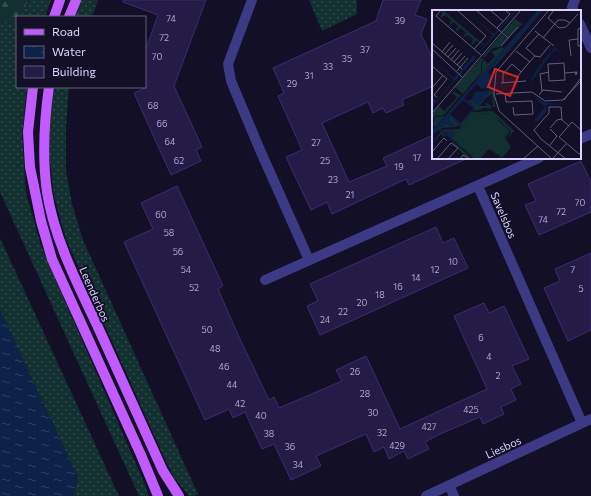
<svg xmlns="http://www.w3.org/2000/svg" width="591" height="496" font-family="Commissioner,sans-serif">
<defs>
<pattern id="grass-dots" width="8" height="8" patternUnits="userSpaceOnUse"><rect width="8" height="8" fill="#12302f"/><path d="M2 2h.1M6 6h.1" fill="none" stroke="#344d4e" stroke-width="1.8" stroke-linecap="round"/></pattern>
<pattern id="forest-firs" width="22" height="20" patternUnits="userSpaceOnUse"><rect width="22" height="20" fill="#12302f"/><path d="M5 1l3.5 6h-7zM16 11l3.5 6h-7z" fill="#344d4e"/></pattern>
<pattern id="water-ripples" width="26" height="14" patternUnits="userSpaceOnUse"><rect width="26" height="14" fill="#0c2248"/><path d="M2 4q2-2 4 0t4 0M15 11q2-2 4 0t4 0" fill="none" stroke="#2f4163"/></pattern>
</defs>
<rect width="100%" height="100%" fill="#130f26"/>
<path fill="url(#grass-dots)" d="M28 0H51L45 17H19L23 12Z
M80 0H98L92 17H74Z
M309 0H357V14L322 31Z
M0 18 12 25 17 19V87H27L22 135 26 193 41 246 143 480 149 496H139L0 192Z
M55 87H69L66 126V171L72 204 83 240 198 494 194 496H189L173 476 163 455 66 239 54 196 49 154 50 118Z
M0 238 119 496H73L78 478 0 310Z"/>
<path fill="url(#forest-firs)" d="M0 0H28L23 12 19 17H17V19L12 25 0 18Z"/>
<path fill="url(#water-ripples)" d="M0 310 78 478 73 496H0Z"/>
<path fill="#241b47" stroke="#3b2d73" d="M123 0H206L174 86 202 147 196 150 201 161 171 175 134 93 145 88V51L158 15 123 2Z
M383 0H421L415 15 427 19 421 34 433 60V86L402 100 404 105 386 113 383 108 373 113 368 102 322 123 349 182 387 166 383 158 433 135V158H468L409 185 406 179 332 214 327 202 311 210 286 157 302 150 278 96 284 93 273 68 376 21Z
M581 161 591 182V212L539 235 525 205 536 201 528 184Z
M177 186 223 286 218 289 239 337 269 400 274 397 279 408 342 381 336 370 366 356 400 429 487 389 454 316 484 303 489 313 504 306 529 359 512 366 521 384 511 389 516 400 501 407 504 414 483 424 480 417 440 434 425 442 429 449 408 459 404 451 389 459 384 447 374 452 366 434 316 456 321 466 291 480 274 444 262 449 245 412 233 418 229 409 205 420 124 242 153 229 141 203Z
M436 227 443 243 454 238 468 268 320 335 307 306 318 301 310 284Z
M591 253V330L568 341 544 288 560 281 555 269Z"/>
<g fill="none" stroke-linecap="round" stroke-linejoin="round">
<path stroke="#3d3a85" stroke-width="10" d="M252 0 228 64 231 81 260 150 309 260
M574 11 572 7 575 0
M580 24 591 48
M580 139 591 134
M478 186 582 423
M265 280 539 158
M449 485 454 496
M426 496 591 419"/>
<path stroke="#c25bff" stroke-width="10" d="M54 17 60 0
M69 17 76 0
M33 87 28 132 30 167 41 221 52 259 141 455 158 496
M49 87C44 122 42 157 47 192 54 238 77 283 97 325 119 374 141 422 163 471L179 496"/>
</g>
<g text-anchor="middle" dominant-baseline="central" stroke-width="4" stroke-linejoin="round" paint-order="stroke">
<g font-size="9" fill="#aca6d1">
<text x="171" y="18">74</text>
<text x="400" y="20">39</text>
<text x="164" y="37">72</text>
<text x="365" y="49">37</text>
<text x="157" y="56">70</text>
<text x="347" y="58">35</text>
<text x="328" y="66">33</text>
<text x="309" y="75">31</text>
<text x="292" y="83">29</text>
<text x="153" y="105">68</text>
<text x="162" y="123">66</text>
<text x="170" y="141">64</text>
<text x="316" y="142">27</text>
<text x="417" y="157">17</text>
<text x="179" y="160">62</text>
<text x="325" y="160">25</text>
<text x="399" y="166">19</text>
<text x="333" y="179">23</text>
<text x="350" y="194">21</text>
<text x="580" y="202">70</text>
<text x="561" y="211">72</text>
<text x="161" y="214">60</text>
<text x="543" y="219">74</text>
<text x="169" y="232">58</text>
<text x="178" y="251">56</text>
<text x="453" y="261">10</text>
<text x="186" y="269">54</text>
<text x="435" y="269">12</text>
<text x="573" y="269">7</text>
<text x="416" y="277">14</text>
<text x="398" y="286">16</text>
<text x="194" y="287">52</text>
<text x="581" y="288">5</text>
<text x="380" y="294">18</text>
<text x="362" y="302">20</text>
<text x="343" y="311">22</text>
<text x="325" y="319">24</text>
<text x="207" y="329">50</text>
<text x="481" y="337">6</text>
<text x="215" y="348">48</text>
<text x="489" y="356">4</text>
<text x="224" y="366">46</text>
<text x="355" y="371">26</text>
<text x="498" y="375">2</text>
<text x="232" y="384">44</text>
<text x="365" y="393">28</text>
<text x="240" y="403">42</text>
<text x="471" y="409">425</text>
<text x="373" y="412">30</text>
<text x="261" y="415">40</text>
<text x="429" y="426">427</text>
<text x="382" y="432">32</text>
<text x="269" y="433">38</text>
<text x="397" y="445">429</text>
<text x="290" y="446">36</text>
<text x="298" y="464">34</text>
</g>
<g font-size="11" fill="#d9d4ff" stroke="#130f26">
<text transform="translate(504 215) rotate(67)">Savelsbos</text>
<text transform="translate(95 294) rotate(66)">Leenderbos</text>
<text transform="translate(503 447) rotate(-25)">Liesbos</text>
</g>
</g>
<g transform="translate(432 10)">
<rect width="149" height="149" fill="#130f26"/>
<path d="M11 0 48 32 47 33 44 31 39 36 41 29 36 25 30 28 34 23 29 18 23 22 26 16 21 12 17 16 19 10 14 5 8 8ZM83 9 91 14 76 27 71 22ZM96 16 97 17 60 60 65 50ZM70 24 75 29 68 37 61 38 52 48 51 46ZM70 37 72 39 40 76 50 63V53L52 50 56 54 63 46 59 42ZM49 48 52 49 49 53V63L31 84 23 77ZM38 76 4 117 1 115 3 107 13 106ZM22 81 27 85 30 84 12 105 3 106 0 110V104L7 96 12 101 22 91 25 87 20 83ZM52 81 59 80 62 81 63 97 42 101 43 98 37 91 57 81ZM60 84 61 96 59 99H47L60 97 55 93H53L55 96H48L44 100 55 87ZM40 101 41 102 27 120 21 126 40 106 68 131 58 139 69 149 57 139 48 149H43L19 128 23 121 10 122 41 149 32 145 14 125 13 127 9 124 0 134 10 120 27 119 30 116 10 118 8 121 6 118 14 114 21 116 16 108 20 106 27 116Z" fill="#12302f" fill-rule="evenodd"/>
<path d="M61 101 82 121 74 130 79 121 66 109 57 118 58 103 49 104 45 109 52 117 40 106 21 127 41 102Z" fill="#12302f"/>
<path d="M58 103 78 121 73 128 79 137 70 148 57 138 46 149 22 128 40 106 44 110 49 104Z" fill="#12302f"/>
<path d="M11 0 53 35 61 25 33 0 62 24 80 4 76 0 80 3 85 0 0 97V88L4 91 22 70 0 49 22 68 41 46 0 9 43 47 52 36ZM106 0H112L56 62 59 65V78L49 79 45 74 32 88 35 91 40 89 43 82 58 81 52 89 46 95 37 91 43 98 27 116 19 106 16 109 24 116 14 114 0 125V121ZM31 90 41 98 29 113 18 104ZM149 7 123 38 135 49 124 40 121 41 100 71V79L99 69 111 51ZM100 84 113 93 129 94 114 95V102L105 112 103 110 113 97ZM10 121H23L19 128 43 149Z" fill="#0c2248" fill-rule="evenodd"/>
<path fill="none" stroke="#625e7d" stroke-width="1" d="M9 0 4 6 49 45M25 0 54 26 42 39M44 0 76 28M58 0 71 11M117 0 64 62 62 84 67 101 120 149M122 0 116 8 127 18 134 17 146 4M65 18 78 4 73 0M149 18 146 19V36H149M103 21 122 36M111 28 126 10H133L138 13M0 33 30 59M69 36 86 17M0 39 30 67M84 41 98 52M10 42 18 32M13 44 21 35M103 46 94 38 107 24M139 46 137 30 146 29M16 47 24 38M19 50 27 40M22 52 30 43M132 53 133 70 117 71 116 54ZM25 55 33 46M0 56 15 69 2 85 5 87M25 61 36 48M133 63 145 62 144 65 143 62M85 72V67L94 56 103 46 108 47 118 35M69 73 94 71M71 73V64L80 54 89 62M0 78 11 65M110 81 108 64 117 62M73 83 74 92 100 91 101 104 82 105 81 97M64 84 100 82 113 91 131 90 149 71M107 85 111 80 130 82M132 90 149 68M0 103 89 0M118 118 125 110 130 109M149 120 140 112 127 127 147 144 149 143M118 135 125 126 118 119M0 142 12 128 15 131M121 148 134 134M5 149 19 133 26 138 16 149M28 149 31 145 38 149M91 149 106 136M134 149 109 129 102 120 117 103V97H129L130 110 137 116"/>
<path fill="#d62828" fill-opacity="0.15" stroke="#d62828" stroke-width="2" d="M63 59 86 67 78 86 56 77Z"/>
<rect width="149" height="149" fill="none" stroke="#d9d4ff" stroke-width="2"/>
</g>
<rect x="16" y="16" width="130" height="72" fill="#130f26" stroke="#625e7d"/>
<rect x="24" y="29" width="20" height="6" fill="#c25bff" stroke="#625e7d"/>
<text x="52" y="36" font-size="12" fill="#d9d4ff">Road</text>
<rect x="24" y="46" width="20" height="12" fill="url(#water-ripples)" stroke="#625e7d"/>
<text x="52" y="56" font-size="12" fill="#d9d4ff">Water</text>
<rect x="24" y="66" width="20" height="12" fill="#241b47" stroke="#625e7d"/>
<text x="52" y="76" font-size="12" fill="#d9d4ff">Building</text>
</svg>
